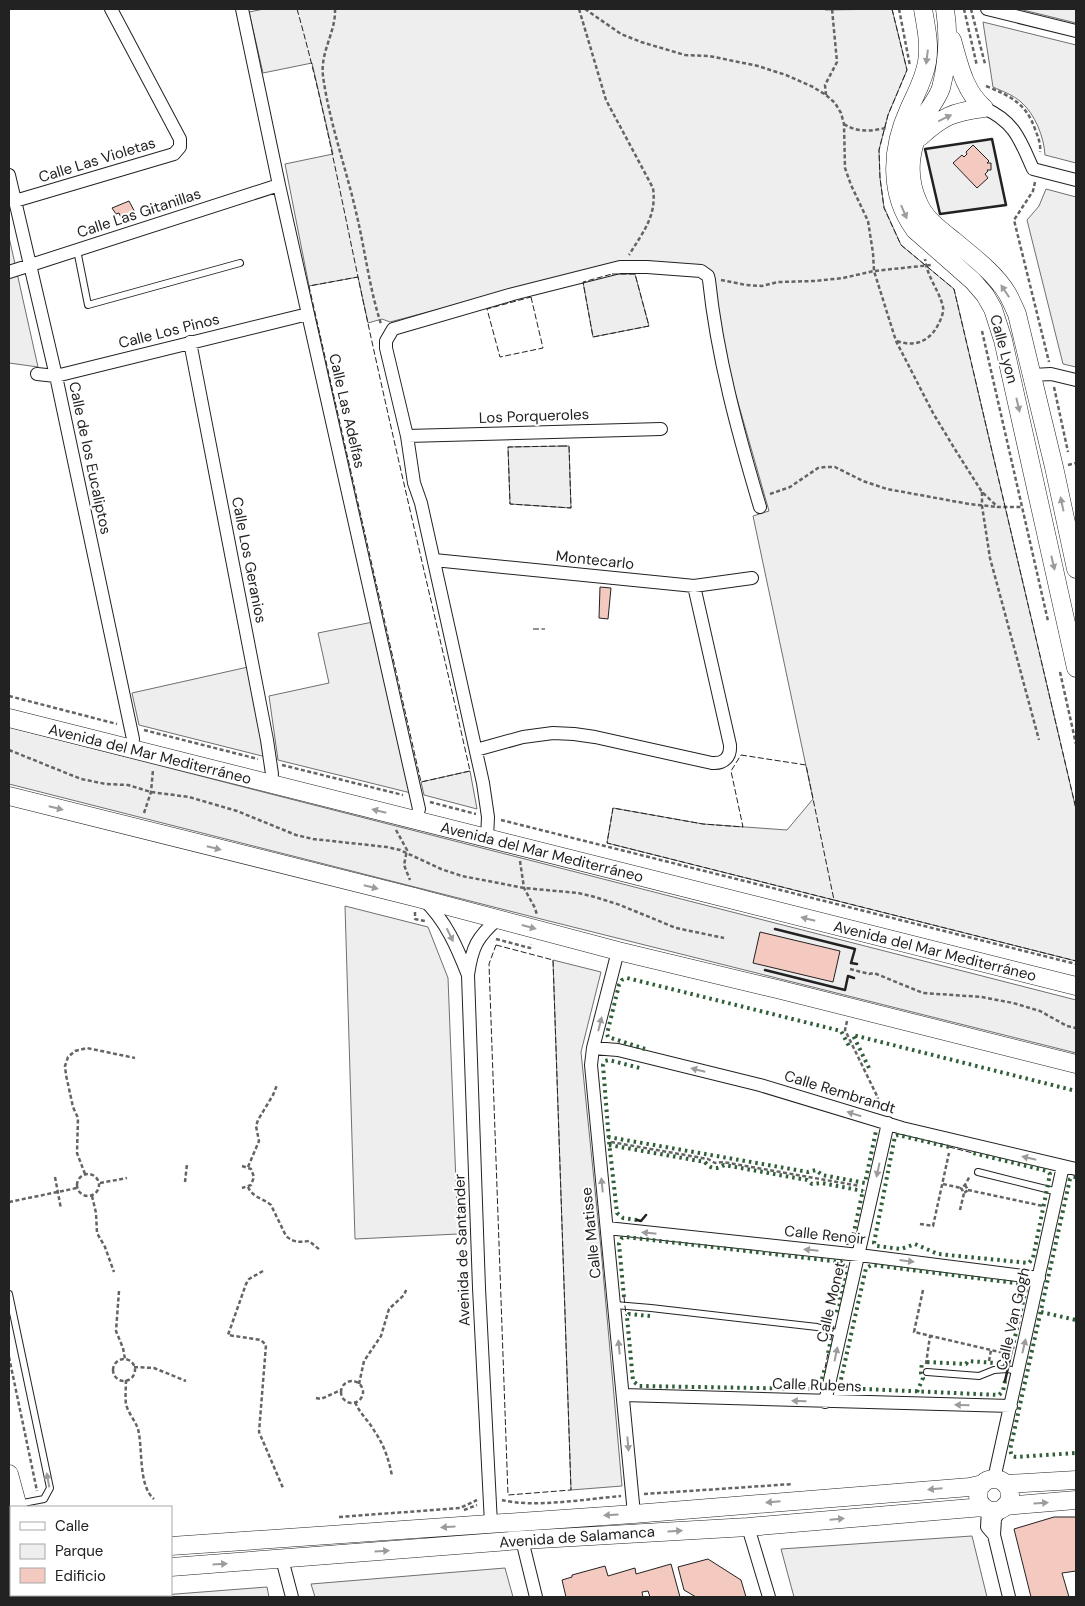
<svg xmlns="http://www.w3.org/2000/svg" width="1085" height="1606" font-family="'DM Sans',sans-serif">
<rect width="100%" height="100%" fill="#fff"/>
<path fill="#eee" stroke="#6f6f6f" d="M264 9H824L825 10 892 9 907 70 888 115 879 150 880 178 884 207 901 245 954 289 1076 809V961L607 843 613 808 703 824 787 830 813 799 753 516 769 511 735 392 717 321 714 274 620 261 390 322 382 319 368 323 358 277 309 286 285 164 333 154 312 63 263 73 249 12Z
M1019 9H1076V23Z
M983 22 1076 45V163L1045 155C1044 137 1035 114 1021 102 1013 95 1002 91 993 87Z
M992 139 1006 205 940 214 925 149Z
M1046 189 1076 197V367L1063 364 1027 220 1039 206Z
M9 237 38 367 9 363Z
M612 274H635L649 326 593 337 583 282Z
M569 446 571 508 510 504 508 447Z
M373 622 411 793 278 760 269 696 329 683 318 633Z
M248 667 266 757 139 725 132 693Z
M9 727 1076 1000V1053L537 918 9 784Z
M470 771 477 809 424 795 421 782Z
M345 906 428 927 448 978 458 1234 355 1239Z
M553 960 601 972 581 1052 601 1249 622 1486 571 1490Z
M972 1536 987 1597H794L781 1549Z
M505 1568 513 1597H315L311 1584Z
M267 1587 269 1597H137Z"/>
<path fill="#f3c9c0" stroke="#222" d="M973 145 989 161 987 163H991V170H987L988 171 985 174 988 178 977 188 953 163 962 155 964 157 967 154 966 152Z
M129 201 137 216 127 221 122 220 119 213 116 214 112 208Z
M600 587 611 588 608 619 599 618Z
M760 932 840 951 833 982 753 963Z
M1054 1517H1076V1571L1062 1573 1069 1597H1031L1014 1529Z
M708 1559 741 1580 746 1597H696L684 1590 678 1567Z
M671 1564 680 1597H650L648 1591 642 1592 643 1597H566L562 1580 572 1577V1575L605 1566 608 1576 635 1568 636 1574Z"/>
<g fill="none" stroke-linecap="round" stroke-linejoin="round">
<defs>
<path id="lane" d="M77 250 88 305 240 263
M978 1172 1058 1192
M9 1294 50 1488 44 1499 18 1504
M615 1305 651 1308 817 1327 840 1334
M927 1372 979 1376 994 1370 1008 1369 1018 1372"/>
<path id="street" d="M242 9 279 185 419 809 416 820
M987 9 1076 31
M984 108C1015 122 1020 140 1033 169L1076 180
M9 175 56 376 133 739 131 749
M15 201 174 154 180 147V139L111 9
M9 272 279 185
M190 342 267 740 272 774 269 784
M37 374 56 376 308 314
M1032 375 1051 374 1076 380
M407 436 661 429
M434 560 694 586 752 578
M476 750 523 737 553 733 574 734 595 737 712 763C724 764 731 757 730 745L694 586
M487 838 488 817 483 783 421 503 414 483 407 436 386 348V341L393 329 513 294 620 267H647L701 271 708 276 709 280C717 357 738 433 760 507
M424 900C446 921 457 947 468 975
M618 951 593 1048 591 1065 634 1514
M593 1048 618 1050 760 1085 902 1128 1076 1169
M607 1228 859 1255 1039 1278
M623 1395 1011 1406
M825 1402 888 1123
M994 1479 1063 1166
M988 1510 987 1527 994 1535 995 1519 1000 1510
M491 1524 479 1288 468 975C472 947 477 937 498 919
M748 1527 769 1597
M994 1535 1009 1597
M522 1540 536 1597
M282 1559 292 1597"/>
<path id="secondary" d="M923 9C926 27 930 44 927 62 924 80 916 93 909 109 891 148 888 194 915 230L973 281 985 295 993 309 1003 340 1076 668
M945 9C949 35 948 61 941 88 938 97 931 106 926 114 912 143 904 171 918 202 925 219 939 229 953 240 972 256 994 272 1007 293 1011 300 1014 307 1017 314L1054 467 1076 569
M952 40C959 64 964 91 984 108
M920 137C943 116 953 112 984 108
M9 718 1076 986
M9 796 414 897 618 951 777 989 1076 1064
M9 1474 18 1507
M978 1495a16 16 0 1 1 32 0a16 16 0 1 1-32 0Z
M1006 1484 1076 1480
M1005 1506 1076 1500
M9 1536 11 1535
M171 1546 634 1514 970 1487 983 1484
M171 1567 522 1540 748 1527 983 1507
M32 1597 36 1595"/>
</defs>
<use href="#lane" stroke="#222" stroke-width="8"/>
<use href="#street" stroke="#222" stroke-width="14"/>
<use href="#secondary" stroke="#222" stroke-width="19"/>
<path stroke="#646464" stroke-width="2.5" stroke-dasharray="4 2.5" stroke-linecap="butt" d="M335 9C336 32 320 52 323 76 329 121 346 168 356 212 365 249 369 287 381 324
M579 9 606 100 653 188C657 216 643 232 629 255
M585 9 621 34 641 42 685 55 709 56 758 66 786 75 813 87 826 95 835 103 841 113 844 124 845 168 851 185 868 221 873 253 874 271 896 341 933 413 956 451 982 492 998 507H1023
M899 9 910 66
M964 9 977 66
M971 9 985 64
M986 86C1010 96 1026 103 1035 129 1038 137 1041 144 1040 152
M826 95 825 85 837 62 832 9
M844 124C857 133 872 131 886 128
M1035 182 1033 191 1014 220 1049 362
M721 280 746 285 762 286 778 282 815 281 843 278 874 271 931 265
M982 331 1048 621
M897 341C916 348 931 340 939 323 941 319 944 312 943 307 940 292 927 277 925 259
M1054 387 1068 452
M1068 465 1076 463
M982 492V506L990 558 1039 740
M770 494 790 487 818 468 826 467H835L863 481 887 489 969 504 998 507
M1060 672 1076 744
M9 696 117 724
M144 730 258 759
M9 750 81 779 106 784 128 785 151 792 189 797 237 811 296 835 313 839 387 847 400 850 441 869 462 876 524 888 578 893 595 897 620 905 676 928 724 938
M282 765 403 795
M430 802 476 814
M144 813 151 792 153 770
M501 820 1076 964
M396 830 407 850 404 865 410 880
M520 861 524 888 535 908 537 915
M415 912V919L425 921
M496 939 530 948 531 944
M850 969 869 974 874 973 923 993 982 997 1013 1003 1040 1011 1067 1026 1076 1028
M847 1021 845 1030 878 1098 874 1107
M611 1142 708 1159 715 1163 723 1162 860 1186
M242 1166 251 1169 254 1177 251 1185 242 1188
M248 1167 259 1141 256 1126 258 1120 273 1095 277 1085
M77 1185a11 11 0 1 1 22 0a11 11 0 1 1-22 0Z
M85 1174 77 1153 78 1118 73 1107 66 1075 65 1066 68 1057 75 1051 87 1048 135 1058
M55 1177 61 1209
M185 1182 187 1164
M100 1183 127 1178
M943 1184 961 1188
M965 1185 968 1190 964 1193 961 1188 965 1185 970 1176
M248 1187C253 1198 263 1198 271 1205L286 1236C294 1243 300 1242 309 1241L320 1250
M968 1190 1043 1206
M92 1196 96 1213 97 1233 105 1247 114 1272
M9 1202 77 1188
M960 1210 964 1193
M920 1224 933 1226 949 1153
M263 1271 249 1279 246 1284 228 1335 261 1340 266 1345 259 1432 283 1488
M923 1290 914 1332 1008 1354
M119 1291 116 1331 123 1348 125 1359
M9 1357 37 1491
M113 1370a11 11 0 1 1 22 0a11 11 0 1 1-22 0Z
M989 1361 991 1350
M926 1364 930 1336
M134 1367 154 1368 186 1381
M126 1380C126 1388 125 1396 126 1404 128 1413 135 1420 138 1429 143 1448 138 1486 154 1499
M341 1392a11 11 0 1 1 22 0a11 11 0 1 1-22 0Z
M359 1384 364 1361 381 1336 389 1309 404 1295 407 1288
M316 1398 321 1399 341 1390
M355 1402C360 1414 369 1421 375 1432 384 1445 389 1460 392 1476
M644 1494 793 1484
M502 1500C532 1508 588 1499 621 1496
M464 1510 477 1505
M339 1517 460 1508 477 1500
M64 1597 67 1595"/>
<use href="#lane" stroke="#fff" stroke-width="6"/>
<use href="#street" stroke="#fff" stroke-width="12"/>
<use href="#secondary" stroke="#fff" stroke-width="18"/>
<path stroke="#2f5e38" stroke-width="4" stroke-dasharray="2.5 4" stroke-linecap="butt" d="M645 1049 608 1037 607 1034 619 985 622 980 627 978 841 1031 850 1048
M869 1068 853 1035 1076 1091
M608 1137 808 1172 816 1170 822 1175 865 1183 876 1131
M609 1145 705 1162C710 1169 717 1170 724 1165L807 1180 812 1184 822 1183 863 1191
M949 1147 898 1135 895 1136 874 1243 877 1246 901 1249 915 1244 938 1254 1029 1263 1033 1258 1050 1174 1047 1171 973 1153
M1076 1177H1072L1070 1179 1010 1450 1012 1456 1016 1457 1076 1453
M637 1220 623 1218 617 1213 609 1141 603 1065 605 1061 609 1060 640 1068
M846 1243H850L852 1241 863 1190
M624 1297 619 1244 622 1238 626 1237 841 1262 845 1265 846 1270 836 1315
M1041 1312 1076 1320
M650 1316 629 1314 627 1317 633 1381 639 1386 816 1389 820 1386 825 1368
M828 1353 831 1339
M927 1362 966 1364 968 1361 1009 1364
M1005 1381 1003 1391 999 1395 842 1388 840 1384 866 1268 872 1265 1023 1284 1026 1289 1012 1350
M917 1392 923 1378 921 1373 922 1361"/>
<path stroke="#222" stroke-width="1" stroke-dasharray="6 2.5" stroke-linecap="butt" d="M297 9C322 97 339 187 358 277 393 442 433 606 470 771L421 782 309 286 358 277
M892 9 907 70 888 115 879 150 880 178 884 208 901 245 954 289 1076 809
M612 274H635L649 326 593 337 583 282Z
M531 297 543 348 500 357 487 309Z
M561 446H569L571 508 510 504 508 447Z
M533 629H545
M741 755 806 765 834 900 607 843 613 808 703 824 743 827 731 771Z
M834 900 1076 961
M496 945 553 960 571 1490 508 1495 489 964Z
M949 1147 973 1153
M624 1297 626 1315 627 1316
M826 1323 834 1326 831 1339
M825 1368 828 1353"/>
<path stroke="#222" stroke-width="2.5" d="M992 139 1006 205 940 214 925 149Z
M775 929 855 949 851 963 857 964
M765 970 845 990 848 976 854 978
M637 1220 641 1221 646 1215
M1005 1381 1012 1350"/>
</g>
<defs><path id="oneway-solid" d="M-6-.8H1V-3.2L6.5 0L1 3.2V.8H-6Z" transform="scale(1.25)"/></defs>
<g fill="#9c9c9c">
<use href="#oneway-solid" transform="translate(927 57) rotate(97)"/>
<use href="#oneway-solid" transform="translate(945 118) rotate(-26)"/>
<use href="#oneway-solid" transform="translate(904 212) rotate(67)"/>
<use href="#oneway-solid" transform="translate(1005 291) rotate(-124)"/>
<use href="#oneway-solid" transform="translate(1018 405) rotate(77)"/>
<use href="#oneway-solid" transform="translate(1062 504) rotate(-102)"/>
<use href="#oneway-solid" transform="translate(1053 563) rotate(77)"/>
<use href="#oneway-solid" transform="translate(56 808) rotate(14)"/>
<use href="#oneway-solid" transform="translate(379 811) rotate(-166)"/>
<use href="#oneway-solid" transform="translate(214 848) rotate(14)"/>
<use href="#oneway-solid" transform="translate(371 887) rotate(14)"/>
<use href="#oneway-solid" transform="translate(808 919) rotate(-166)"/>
<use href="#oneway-solid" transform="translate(529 927) rotate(15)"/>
<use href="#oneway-solid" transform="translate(450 935) rotate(64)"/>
<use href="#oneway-solid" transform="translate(600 1024) rotate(-76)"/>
<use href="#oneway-solid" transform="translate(698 1070) rotate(-166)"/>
<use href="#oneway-solid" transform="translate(854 1114) rotate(-163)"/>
<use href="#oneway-solid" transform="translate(1029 1158) rotate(-167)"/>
<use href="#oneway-solid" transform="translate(878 1170) rotate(102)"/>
<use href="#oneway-solid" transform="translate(602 1185) rotate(-96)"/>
<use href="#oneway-solid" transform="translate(649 1233) rotate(-174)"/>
<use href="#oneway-solid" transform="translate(811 1250) rotate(-174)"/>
<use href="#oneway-solid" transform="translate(907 1261) rotate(7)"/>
<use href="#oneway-solid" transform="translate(1024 1346) rotate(-77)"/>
<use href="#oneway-solid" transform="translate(619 1347) rotate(-96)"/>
<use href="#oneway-solid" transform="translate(836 1354) rotate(-78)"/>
<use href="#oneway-solid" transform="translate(799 1401) rotate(-178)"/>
<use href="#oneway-solid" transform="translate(962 1405) rotate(-179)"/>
<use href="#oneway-solid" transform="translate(628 1444) rotate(85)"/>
<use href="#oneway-solid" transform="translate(48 1480) rotate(-100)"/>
<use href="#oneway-solid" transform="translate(935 1489) rotate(175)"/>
<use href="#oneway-solid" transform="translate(773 1502) rotate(175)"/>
<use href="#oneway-solid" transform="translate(1041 1503) rotate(-4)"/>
<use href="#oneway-solid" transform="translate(611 1515) rotate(176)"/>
<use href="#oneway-solid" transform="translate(837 1519) rotate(-5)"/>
<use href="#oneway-solid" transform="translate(448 1527) rotate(176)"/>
<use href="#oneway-solid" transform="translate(675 1531) rotate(-3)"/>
<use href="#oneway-solid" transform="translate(382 1551) rotate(-4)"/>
<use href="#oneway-solid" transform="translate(220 1564) rotate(-4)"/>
</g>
<g text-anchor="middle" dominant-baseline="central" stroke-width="4" stroke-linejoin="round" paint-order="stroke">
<g font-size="15" fill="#222" stroke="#fff">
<text transform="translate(97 160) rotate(-17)">Calle Las Violetas</text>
<text transform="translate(139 213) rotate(-18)">Calle Las Gitanillas</text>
<text transform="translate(169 331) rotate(-14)">Calle Los Pinos</text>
<text transform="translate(1004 349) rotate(75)">Calle Lyon</text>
<text transform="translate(347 411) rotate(77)">Calle Las Adelfas</text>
<text transform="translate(534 416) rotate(-2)">Los Porqueroles</text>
<text transform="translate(90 458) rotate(78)">Calle de los Eucaliptos</text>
<text transform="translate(249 560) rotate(79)">Calle Los Geranios</text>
<text transform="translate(595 560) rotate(6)">Montecarlo</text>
<text transform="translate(150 754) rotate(14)">Avenida del Mar Mediterráneo</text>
<text transform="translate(542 852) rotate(14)">Avenida del Mar Mediterráneo</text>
<text transform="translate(935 951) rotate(14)">Avenida del Mar Mediterráneo</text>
<text transform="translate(840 1092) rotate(17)">Calle Rembrandt</text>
<text transform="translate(591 1233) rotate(-96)">Calle Matisse</text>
<text transform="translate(825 1235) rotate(6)">Calle Renoir</text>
<text transform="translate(462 1250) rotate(-92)">Avenida de Santander</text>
<text transform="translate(831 1302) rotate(-77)">Calle Monet</text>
<text transform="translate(1013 1319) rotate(-77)">Calle Van Gogh</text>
<text transform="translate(817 1385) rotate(2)">Calle Rubens</text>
<text transform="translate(577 1537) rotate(-4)">Avenida de Salamanca</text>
</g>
</g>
<rect width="1085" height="1606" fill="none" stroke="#222222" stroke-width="20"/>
<rect x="10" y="1506" width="162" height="90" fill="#ffffff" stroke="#a7a7a7"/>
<rect x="20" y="1522" width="25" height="8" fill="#ffffff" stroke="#a7a7a7"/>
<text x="55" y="1531" font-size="15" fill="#222222">Calle</text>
<rect x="20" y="1544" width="25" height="15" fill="#eeeeee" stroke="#a7a7a7"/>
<text x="55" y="1556" font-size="15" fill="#222222">Parque</text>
<rect x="20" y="1568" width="25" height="15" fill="#f3c9c0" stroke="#a7a7a7"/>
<text x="55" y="1581" font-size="15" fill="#222222">Edificio</text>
</svg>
